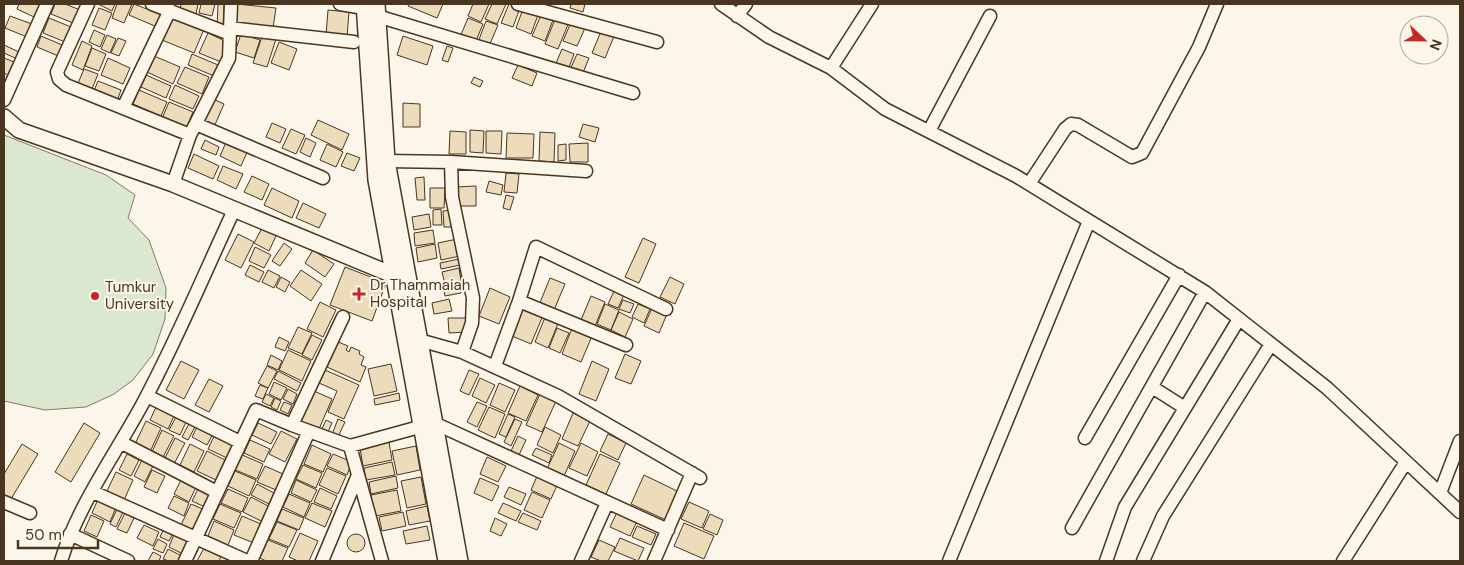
<svg xmlns="http://www.w3.org/2000/svg" width="1464" height="565" font-family="'DM Sans',sans-serif">
<rect width="100%" height="100%" fill="#fbf6e9"/>
<path fill="#dce7d0" stroke="#887966" d="M4 135 106 175 135 195 128 218 149 240 166 288 165 319 153 354 133 380 114 394 86 407 45 410 4 401Z"/>
<path fill="#ecdcbc" stroke="#4a3520" d="M19 4H40L34 17 17 9Z
M55 4H65L83 11 78 25 51 14Z
M98 4H115L112 11Z
M117 4H132L124 23 112 18Z
M134 4 162 15 157 27 129 15Z
M181 4H198L196 14 180 10Z
M201 4H215L212 16 199 13Z
M218 4H224L223 30H217Z
M236 4 276 8 273 28 233 23Z
M409 4H443L437 18 408 6Z
M473 4H489L481 22 468 16Z
M492 4H506L497 24 485 19Z
M509 4 520 8 513 27 501 23Z
M571 4H585L583 12 570 8Z
M99 8 112 13 105 30 92 25Z
M523 9 538 15 531 34 516 28Z
M328 10 349 12 347 37 326 35Z
M541 15 553 20 545 41 532 36Z
M10 16 32 24 27 37 5 28Z
M172 17 204 29 194 53 162 40Z
M556 17 569 22 558 49 545 44Z
M49 18 76 29 70 44 43 33Z
M468 18 483 24 475 43 460 37Z
M572 20 586 26 577 46 563 41Z
M486 21 498 25 489 46 478 42Z
M602 29 615 34 605 58 592 53Z
M94 30 105 35 100 47 89 42Z
M208 33 229 43 221 62 199 53Z
M241 34 260 40 254 58 235 52Z
M263 34 276 39 267 67 253 63Z
M107 35 116 39 110 53 101 49Z
M41 36 67 47 63 58 37 47Z
M403 36 433 46 427 65 397 55Z
M118 38 126 41 119 56 111 53Z
M82 41 92 46 83 70 72 65Z
M279 42 297 49 289 70 271 63Z
M4 45 19 52 17 59 4 53Z
M447 46 453 48 448 62 442 60Z
M92 48 106 54 99 71 85 66Z
M562 49 574 54 567 73 554 68Z
M192 54 218 65 214 76 188 65Z
M577 54 589 58 582 75 570 70Z
M154 56 180 67 173 84 147 72Z
M4 58 14 62 8 75 4 73Z
M108 58 130 68 123 84 101 75Z
M518 65 537 73 532 86 512 78Z
M185 67 209 77 202 94 177 83Z
M84 69 98 74 90 94 76 88Z
M146 75 171 86 166 98 141 87Z
M474 77 483 81 480 87 471 83Z
M98 81 121 90 117 101 94 91Z
M175 85 199 96 193 109 169 99Z
M139 90 167 102 161 116 133 104Z
M213 99 224 104 214 127 203 122Z
M169 102 193 112 185 131 161 121Z
M403 103 420 104V127H403Z
M318 120 349 134 342 150 311 135Z
M272 123 286 129 280 143 266 137Z
M583 124 599 128 595 142 579 137Z
M291 129 305 135 296 154 282 148Z
M470 130 484 131 483 153 470 152Z
M450 131 466 132V154H449Z
M486 131H502L501 154 486 153Z
M540 132 555 133 554 162 539 161Z
M507 133 534 134 533 158H506Z
M306 138 316 143 310 157 300 152Z
M205 140 219 147 216 155 201 149Z
M227 140 248 150 241 166 220 156Z
M588 143V162H570L569 144Z
M327 144 343 152 336 167 320 160Z
M566 144V160L558 161V145Z
M347 153 360 158 354 171 341 166Z
M194 154 219 166 213 179 188 168Z
M223 166 243 174 236 189 217 180Z
M506 173 519 174 517 193 504 192Z
M252 176 269 184 262 200 244 192Z
M424 177 425 200H417L415 178Z
M489 181 503 185 501 195 486 192Z
M476 186V206H458L457 187Z
M272 188 299 201 292 218 264 205Z
M430 188H445L444 208H430Z
M506 195 514 197 510 210 503 208Z
M303 203 326 214 319 228 296 218Z
M441 209 442 225H433V210Z
M452 210 453 227H444L443 211Z
M429 214 431 227 414 230 412 217Z
M262 228 276 236 269 251 254 243Z
M433 230 435 243 415 246 414 233Z
M238 234 254 242 241 268 225 260Z
M643 238 656 244 639 283 625 277Z
M457 239 460 256 441 260 438 243Z
M284 243 292 249 280 266 272 261Z
M435 244 437 258 418 262 416 248Z
M255 247 271 255 264 268 249 261Z
M313 250 334 264 325 277 305 263Z
M459 259 460 265 441 269 440 263Z
M250 265 264 272 259 282 245 275Z
M345 267 386 283 372 321 330 305Z
M459 268 461 281 445 284 442 272Z
M268 270 280 276 274 288 262 282Z
M301 270 322 284 311 301 290 286Z
M281 277 290 282 285 292 276 287Z
M670 277 684 284 675 304 660 297Z
M550 278 565 284 554 310 539 305Z
M459 283 461 293 445 296 443 286Z
M490 288 510 297 499 324 479 316Z
M614 291 624 295 618 308 608 304Z
M591 296 605 302 595 326 581 320Z
M449 299 452 311 434 314 432 303Z
M623 300 634 304 630 313 619 309Z
M320 302 336 310 323 337 307 329Z
M605 304 619 310 611 330 597 324Z
M638 304 650 309 644 323 632 317Z
M524 305 544 313 531 344 512 336Z
M652 308 667 314 659 333 644 326Z
M619 312 633 319 625 337 611 330Z
M546 315 559 321 548 348 535 342Z
M448 318H466V332L449 333Z
M298 327 312 333 302 354 288 348Z
M557 328 569 333 560 353 549 348Z
M572 328 592 336 581 362 562 354Z
M312 335 322 340 312 360 302 355Z
M279 337 289 342 285 351 275 347Z
M338 342 348 346 346 350 349 352 351 347 360 351 359 354 364 357 361 365 366 367 360 382 327 367Z
M288 350 311 361 302 381 279 370Z
M625 354 641 361 631 384 615 378Z
M271 355 282 361 278 370 267 365Z
M181 361 199 370 184 399 166 390Z
M592 361 609 369 596 401 579 394Z
M391 364 397 391 374 396 368 369Z
M267 366 277 371 268 388 258 383Z
M325 370 359 385 344 419 328 412 337 391 319 383Z
M469 370 479 374 469 395 460 391Z
M278 371 301 383 297 391 274 379Z
M480 378 495 385 486 403 472 396Z
M209 379 223 386 209 412 195 405Z
M274 382 287 388 281 400 269 394Z
M499 383 515 390 505 412 490 405Z
M260 385 268 388 263 399 255 396Z
M520 386 538 395 526 421 508 413Z
M288 389 297 394 293 404 283 399Z
M314 391 332 399 319 429 301 421Z
M399 393 400 400 375 405 374 399Z
M266 394 274 398 270 406 262 402Z
M540 394 556 401 542 432 526 425Z
M275 398 281 401 277 410 271 407Z
M284 402 292 405 288 414 280 410Z
M477 402 487 406 477 427 467 422Z
M156 407 174 416 168 429 150 420Z
M489 407 505 414 495 438 478 430Z
M573 413 590 421 578 446 562 439Z
M508 414 515 417 506 437 499 434Z
M176 417 186 422 180 435 169 430Z
M338 419 345 422 337 439 331 437Z
M515 419 522 422 511 446 504 442Z
M191 420 197 423 188 440 182 437Z
M326 420 332 423 327 434 321 431Z
M146 421 161 428 149 454 134 446Z
M84 423 100 433 71 482 55 472Z
M258 423 277 432 271 444 252 435Z
M198 425 214 432 207 445 192 437Z
M545 427 561 435 553 453 537 445Z
M162 430 174 436 162 459 151 454Z
M281 431 297 439 285 462 269 454Z
M216 432 235 441 227 458 208 449Z
M608 434 626 443 618 460 600 451Z
M518 436 526 440 519 455 511 451Z
M175 438 185 443 174 464 164 460Z
M250 440 270 449 264 462 244 453Z
M389 442 392 460 363 466 360 448Z
M559 443 575 451 564 476 547 469Z
M581 443 598 452 587 476 569 468Z
M22 444 38 454 11 499 4 494V474Z
M190 444 204 451 194 472 180 465Z
M312 445 331 454 323 472 304 464Z
M416 446 420 470 397 475 392 451Z
M536 448 552 455 549 463 532 455Z
M207 451 225 460 216 480 197 471Z
M127 454 139 460 131 476 119 470Z
M240 454 263 464 257 479 233 469Z
M333 454 352 462 347 475 327 466Z
M600 454 620 463 606 494 586 485Z
M487 457 506 466 498 482 480 474Z
M142 460 153 466 145 482 134 476Z
M392 462 395 475 366 480 364 468Z
M303 465 322 473 316 488 296 479Z
M265 466 283 474 276 490 257 482Z
M327 468 346 476 338 494 319 485Z
M152 470 165 476 157 493 144 487Z
M235 471 256 480 249 496 228 486Z
M116 472 133 480 124 500 107 491Z
M538 474 558 483 551 499 531 490Z
M644 475 679 492 666 520 631 504Z
M396 476 398 488 371 494 369 482Z
M421 477 426 504 407 508 401 481Z
M480 478 499 486 492 501 474 493Z
M181 480 196 487 189 502 174 494Z
M296 480 317 490 311 502 291 493Z
M257 484 274 493 269 504 251 495Z
M199 487 211 493 205 507 192 501Z
M509 487 526 494 521 505 504 497Z
M320 488 337 496 331 509 314 502Z
M228 489 248 498 242 512 221 503Z
M397 490 401 511 375 516 371 495Z
M532 492 550 500 542 518 524 510Z
M289 494 310 503 304 517 283 507Z
M174 496 189 503 184 516 168 508Z
M99 497 117 505 110 522 92 513Z
M251 497 270 507 263 522 243 512Z
M689 502 709 511 702 528 681 519Z
M312 503 332 511 325 527 305 518Z
M503 503 521 511 516 521 498 513Z
M191 504 205 510 194 533 180 527Z
M220 504 241 513 234 528 213 519Z
M427 506 430 521 409 525 406 511Z
M117 509 123 512 116 527 110 524Z
M282 509 304 518 299 530 277 521Z
M618 510 638 519 630 536 610 527Z
M403 512 406 526 382 531 379 517Z
M125 513 134 518 127 533 117 529Z
M523 513 541 521 537 530 518 522Z
M710 514 723 520 717 535 703 529Z
M91 515 104 521 97 537 84 531Z
M242 516 261 524 254 543 234 535Z
M495 518 507 524 501 536 490 531Z
M214 521 234 530 228 545 208 536Z
M277 522 297 530 289 547 269 539Z
M684 523 714 536 704 559 674 546Z
M144 525 159 532 153 546 137 538Z
M427 526 430 540 406 544 403 531Z
M637 526 656 534 651 545 632 537Z
M164 528 173 533 169 541 160 537Z
M300 533 318 541 309 561H298L289 557Z
M174 534 189 541 183 554 169 547Z
M347 543a9 9 0 1 1 18 0a9 9 0 1 1-18 0Z
M620 538 644 548 638 561 614 551Z
M158 539 167 544 163 553 153 549Z
M268 540 288 548 282 561H266L260 558Z
M599 540 615 547 608 561H601L591 557Z
M204 548 221 557 219 561H197Z
M168 549 184 557 182 561H169L163 559Z
M153 552 161 556 159 561H148Z"/>
<g fill="none" stroke-linecap="round" stroke-linejoin="round">
<defs>
<path id="minor" d="M88 4 57 72 59 79 66 85 190 135
M152 4 230 34
M340 4 364 8
M518 4 657 42
M721 4 769 37 831 68 885 109 1016 176 1205 292 1327 388 1460 512
M377 16 633 93
M737 16 746 4
M230 28 354 42
M831 68 872 4
M4 100 47 4
M123 108 170 10
M196 124 323 178
M929 131 990 16
M387 161 451 162 586 171
M173 184 190 135 229 58 231 4
M1029 184 1065 129 1071 124 1078 125 1132 157 1142 153 1199 47 1217 4
M519 301 626 345
M343 317 292 425 350 446 382 561
M419 340 462 352 472 323 473 298 452 197 451 162
M462 352 558 396 700 478
M495 366 519 301 536 247 666 309
M1152 387 1185 408
M147 396 240 442
M1085 438 1179 275
M122 443 217 492
M350 446 434 423 668 530
M93 492 247 561
M1440 493 1460 441
M4 502 30 513
M1072 528 1205 292
M70 534 128 561
M61 561C78 505 115 455 143 403 177 340 204 274 234 210
M185 561 256 410 292 425
M251 561 309 431
M322 561 358 475
M581 561 607 503
M654 561 692 473
M949 561 1089 221
M1106 561 1125 507 1239 319
M1143 561 1163 516 1271 344
M1343 561 1406 462"/>
<path id="major" d="M364 4 376 180 446 561
M377 4 387 161 460 561
M4 117 19 130 173 184 400 278"/>
</defs>
<use href="#minor" stroke="#4a3520" stroke-width="15"/>
<use href="#major" stroke="#4a3520" stroke-width="18"/>
<use href="#minor" stroke="#fbf6e9" stroke-width="12"/>
<use href="#major" stroke="#fbf6e9" stroke-width="15"/>
</g>
<g fill="#c62828" stroke="#fbf6e9" stroke-width="2">
<path d="M356.5 286.5h5v5h5v5h-5v5h-5v-5h-5v-5h5z"/>
<circle cx="95" cy="296" r="5"/>
</g>
<g text-anchor="middle" dominant-baseline="central" stroke-width="4" stroke-linejoin="round" paint-order="stroke">
<g font-size="15" fill="#4a3520" stroke="#fbf6e9" text-anchor="start">
<text x="370" y="285">Dr Thammaiah<tspan x="370" dy="17">Hospital</tspan></text>
<text x="105" y="287">Tumkur<tspan x="105" dy="17">University</tspan></text>
</g>
</g>
<rect width="1464" height="565" fill="none" stroke="#4a3520" stroke-width="10"/>
<g transform="translate(1424 40) rotate(112)"><circle r="24" fill="#fbf6e9" stroke="#b4a999"/>
<path d="M0-4L9 19L0 12L-9 19Z" fill="#c62828"/>
<text y="-8" font-size="14" font-weight="bold" text-anchor="middle" fill="#4a3520">N</text>
</g>
<path d="M18 540v8h80v-8" fill="none" stroke="#4a3520" stroke-width="2.5"/>
<text x="25" y="540" font-size="15" fill="#4a3520" stroke="#fbf6e9" stroke-width="4" paint-order="stroke">50 m</text>
</svg>
